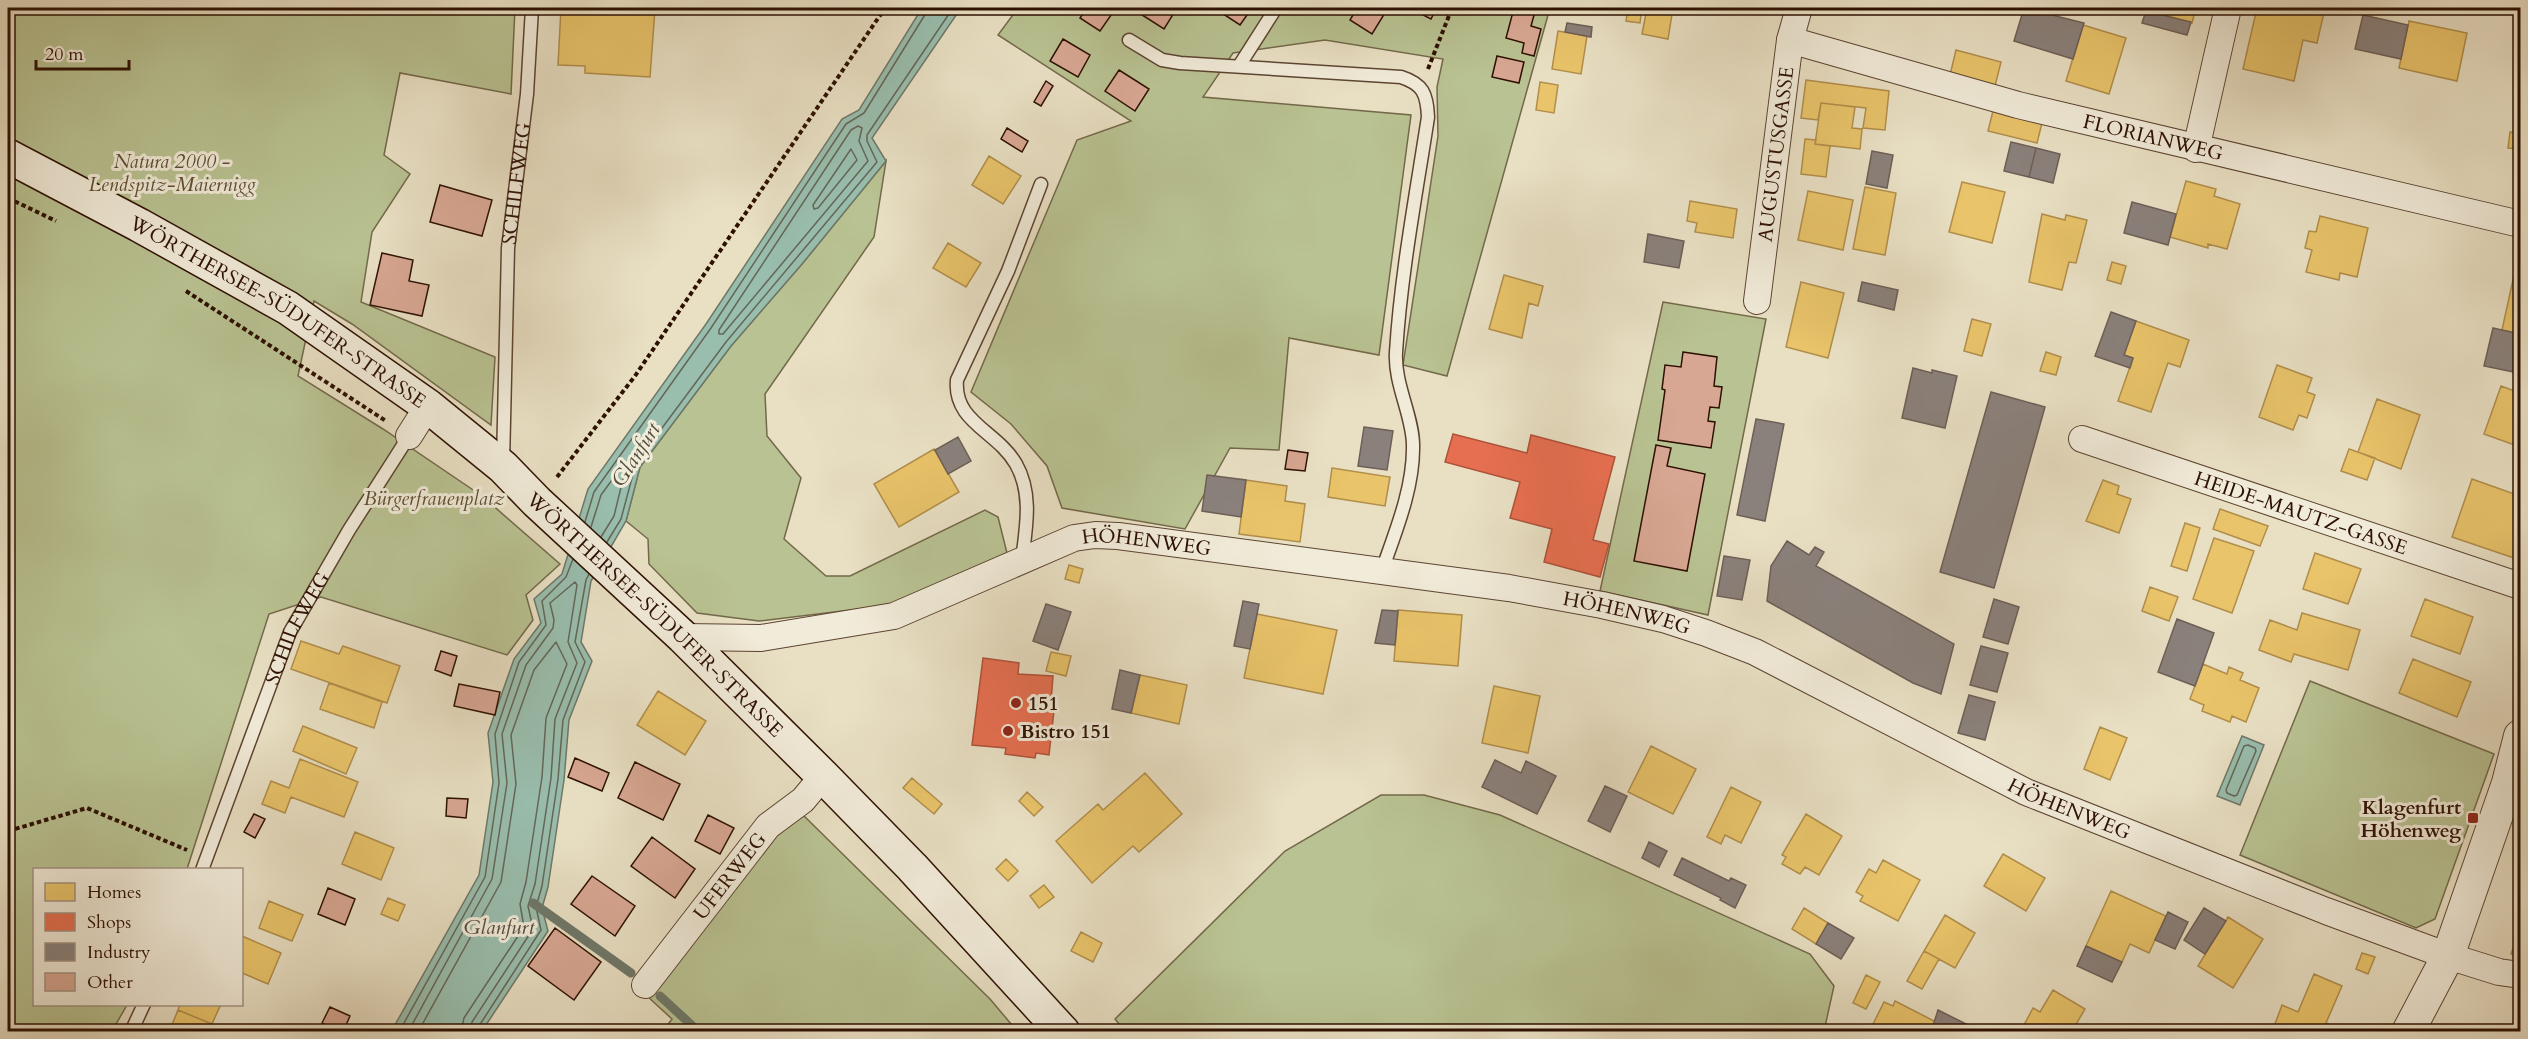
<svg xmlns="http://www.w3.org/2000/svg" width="2528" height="1039" font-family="Cardo,serif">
<rect width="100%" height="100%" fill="#e9e0c4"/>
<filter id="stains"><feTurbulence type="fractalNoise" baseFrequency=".00333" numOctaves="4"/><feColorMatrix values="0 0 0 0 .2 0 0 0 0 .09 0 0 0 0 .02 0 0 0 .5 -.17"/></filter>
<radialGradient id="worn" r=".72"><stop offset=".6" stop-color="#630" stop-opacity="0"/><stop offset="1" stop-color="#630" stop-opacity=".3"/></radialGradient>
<path fill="#b9c292" stroke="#73694a" stroke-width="1.5" d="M8 8H515L511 94 400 73 384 155 410 174 372 232 361 302 495 357 491 425 352 324 314 301 298 376 383 429 482 496 560 564 526 595 533 620 507 655 321 597 269 614 187 869 34 870V1004L127 1005 112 1031H8Z
M1018 8H1550L1447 376 1403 365 1438 136 1437 87 1443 59 1325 40 1233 53 1203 97 1411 115 1379 355 1289 338 1279 450 1230 448 1185 529 1062 508 1047 466 1011 424 971 392 1077 140 1131 121 998 35Z
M886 161 874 237 765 394 767 436 801 478 784 539 826 576H850L985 510 998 517 1007 553 892 605 759 621 697 613 649 564 648 539 626 521 640 467 731 346 802 264Z
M1663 302 1766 319 1708 615 1600 591Z
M2310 681 2494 754 2435 919 2416 928 2240 855Z
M1381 795H1424L1500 815 1810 954 1834 986 1824 1031H1125L1115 1019 1285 851Z
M802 814 990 999 1017 1031H663L672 1019 647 996 779 831Z"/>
<path fill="#99beae" stroke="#6e7869" stroke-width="1.5" d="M922 8H961L872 138 886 161 802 264 731 346 640 467 626 521 591 581 581 642 592 661 569 720 564 780 548 887 542 908 548 931 482 1031 391 1032 479 875 493 782 488 733 514 659 541 623 534 599 562 574 588 489 706 324 842 119 859 110Z
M2242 736 2264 745 2240 805 2217 796Z"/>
<path fill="#e9c46a" stroke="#b18e4b" stroke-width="1.5" d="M561 8H665L655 9 650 77 585 73V66L558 65Z
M1628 8H1642L1640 23 1626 21Z
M1647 8H1673L1668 39 1642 34Z
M2146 8H2196L2192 23 2146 11Z
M2257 8H2325L2317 43 2303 40 2294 81 2243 69Z
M2409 21 2467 33 2457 81 2399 68Z
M2083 25 2126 38 2109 94 2066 81Z
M1558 31 1587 36 1581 74 1552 69Z
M1956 50 2001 62 1995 86 1950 75Z
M1806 80 1889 91 1885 130 1863 128 1866 108 1821 103 1818 120 1801 118Z
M1540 82 1558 85 1554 113 1536 110Z
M1821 103 1855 107 1852 128 1862 129 1860 149 1815 144Z
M1993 111 2042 123 2037 143 1988 131Z
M2510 132 2520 133V149L2508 148Z
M1805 139 1816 140 1815 144 1830 146 1826 177 1801 174Z
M989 156 1021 176 1003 204 972 185Z
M2186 181 2216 189 2214 196 2240 204 2227 249 2208 244V248L2170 237Z
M1962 182 2005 192 1992 243 1949 232Z
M1865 187 1896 193 1885 255 1853 249Z
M1808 191 1853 200 1843 250 1798 240Z
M1690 201 1737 209 1733 238 1695 232 1697 223 1687 221Z
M2042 214 2065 220 2066 215 2087 220 2076 263 2069 262 2062 290 2029 282Z
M2320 216 2368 228 2357 277 2340 273 2339 280 2306 272 2312 250 2305 248 2309 231 2316 232Z
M948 243 981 263 966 287 933 268Z
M2112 262 2126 266 2121 284 2107 280Z
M1504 275 1543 286 1538 306 1529 303 1522 338 1489 329Z
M2514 275 2520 276V334L2502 330Z
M1801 282 1844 293 1828 358 1786 347Z
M1972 319 1991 324 1982 356 1964 351Z
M2136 321 2189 340 2180 367 2168 363 2151 412 2118 401 2133 358 2124 355Z
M2046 352 2061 357 2056 375 2040 371Z
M2277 365 2312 378 2307 392 2315 395 2307 418 2299 415 2293 430 2259 417Z
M2501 386 2520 393V447L2484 434Z
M2377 399 2420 415 2401 469 2358 452Z
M934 449 959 492 899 527 874 484Z
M2349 449 2375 458 2367 480 2341 471Z
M1332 468 1390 477 1385 506 1328 497Z
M2472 479 2520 496V541L2514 558 2452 537Z
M1246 480 1287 486 1285 501 1305 504 1300 542 1239 534Z
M2103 480 2119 486 2117 494 2131 499 2119 533 2086 521Z
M2220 509 2268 526 2260 546 2213 529Z
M2185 523 2200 528 2187 571 2171 566Z
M2214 538 2254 551 2232 613 2193 599Z
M2315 553 2361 569 2348 604 2303 589Z
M1069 565 1083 569 1079 583 1065 579Z
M2150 587 2178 597 2169 621 2142 611Z
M2425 599 2473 617 2460 654 2411 636Z
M1398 610 1462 615 1458 666 1394 661Z
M2302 613 2360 630 2348 670 2294 654 2291 662 2259 650 2270 620 2297 630Z
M1257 614 1337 630 1323 694 1244 678Z
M301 641 339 654 343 646 400 666 387 703 291 669Z
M1051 652 1071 656 1066 676 1046 671Z
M2413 659 2471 682 2457 717 2399 693Z
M2203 664 2227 674 2229 667 2243 673 2240 680 2259 688 2246 722 2232 716 2230 722 2202 711 2204 705 2190 699Z
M1140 675 1187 685 1179 724 1131 713Z
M329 683 382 702 374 728 320 709Z
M1494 686 1540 696 1528 753 1482 743Z
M658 691 706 721 685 755 637 725Z
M303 726 357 748 346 774 293 751Z
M2100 727 2127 738 2110 780 2084 769Z
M1651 746 1696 769 1673 814 1628 792Z
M300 759 358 782 344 817 291 797 285 813 262 804 271 781 289 788Z
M1145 773 1182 814 1139 852 1133 846 1092 883 1056 841 1098 804 1103 810Z
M912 778 942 804 934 814 903 788Z
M1731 787 1761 802 1741 843 1725 835 1721 844 1707 837Z
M1027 792 1043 807 1034 816 1019 801Z
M1806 814 1842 836 1819 875 1805 867 1800 874 1782 864 1786 857 1782 855Z
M355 832 394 848 381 880 342 864Z
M2003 854 2045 878 2026 911 1984 886Z
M1006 859 1018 871 1008 881 996 869Z
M1883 860 1920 880 1898 921 1860 901 1863 896 1856 892 1869 869 1876 873Z
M1044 885 1054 897 1039 908 1030 896Z
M2111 891 2166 916 2149 953 2130 944 2122 962 2086 946Z
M388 898 405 905 398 921 381 914Z
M269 901 303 915 292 941 259 928Z
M1804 908 1828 923 1816 944 1792 929Z
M1945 915 1975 933 1955 968 1924 951Z
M2228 917 2263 939 2233 988 2198 966Z
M1081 932 1102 943 1093 962 1071 951Z
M242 936 281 953 268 984 242 973Z
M2517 937 2520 938V957L2511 954Z
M1924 951 1939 959 1922 989 1907 981Z
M2362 953 2375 957 2368 974 2356 969Z
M2314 974 2342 986 2326 1023 2329 1024 2326 1032H2272L2282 1005 2298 1012Z
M1866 975 1880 982 1866 1009 1853 1003Z
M2053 990 2085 1009 2075 1026 2085 1032H2027L2029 1028 2024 1025 2033 1008 2040 1012Z
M1895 1001 1936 1022 1931 1032H1869L1884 1002 1893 1006Z
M180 1004H221L212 1024 178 1010Z
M178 1010 212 1024 209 1032H169Z"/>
<path fill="#e76f51" stroke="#af5239" stroke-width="1.5" d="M1453 434 1527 453 1531 435 1615 457 1593 540 1609 544 1600 577 1544 562 1552 529 1510 518 1520 482 1445 462Z
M983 658 1019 663 1018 674 1053 676 1051 702H1055L1049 755 1036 753 1035 758 1005 754 1006 748 972 745Z"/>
<path fill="#8a817c" stroke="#6e5f57" stroke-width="1.5" d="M2024 8 2084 23 2073 59 2014 41Z
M2146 11 2191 22 2187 35 2142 23Z
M2363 15 2408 25 2401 59 2355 49Z
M1567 23 1592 27 1591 37 1565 32Z
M2011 142 2036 148 2029 177 2004 171Z
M2036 148 2060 154 2053 183 2029 177Z
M1872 151 1893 155 1887 188 1866 184Z
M2132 202 2176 214 2168 245 2124 233Z
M1648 234 1684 241 1679 268 1644 262Z
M1862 282 1898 290 1894 310 1858 301Z
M2111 312 2136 321 2124 355 2133 358 2130 368 2095 356Z
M2493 328 2520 334 2514 372 2484 366Z
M1913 368 1932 373V370L1957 376 1945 428 1902 418Z
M1991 392 2045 407 1994 588 1940 572Z
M1756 419 1784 424 1765 521 1737 515Z
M1364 427 1393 431 1387 470 1358 466Z
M958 437 971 461 948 474 935 450Z
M1207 475 1246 480 1241 517 1202 511Z
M1787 541 1809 555 1815 547 1824 552 1816 566 1954 644 1941 694 1913 683 1767 601 1771 566Z
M1724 556 1750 560 1742 600 1717 596Z
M1994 599 2019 607 2008 644 1983 637Z
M1243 601 1259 604 1250 649 1234 646Z
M1046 604 1071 612 1058 650 1033 641Z
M1382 610 1398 611 1395 645 1375 643Z
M2177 619 2214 633 2195 686 2158 672Z
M1981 646 2008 653 1997 692 1970 685Z
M1120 670 1140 675 1131 713 1112 709Z
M1969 695 1995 702 1985 740 1958 733Z
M1495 760 1521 773 1526 761 1556 776 1537 814 1482 787Z
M1605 786 1627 796 1610 832 1588 821Z
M1649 842 1667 851 1659 867 1642 858Z
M1682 858 1729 881 1731 878 1746 885 1735 908 1720 900 1721 898 1674 875Z
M2204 908 2226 921 2205 954 2184 940Z
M2168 912 2188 922 2175 949 2155 940Z
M1828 923 1854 938 1841 959 1816 944Z
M2086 946 2122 962 2112 982 2077 966Z
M1938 1010 1970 1026 1968 1032H1931Z"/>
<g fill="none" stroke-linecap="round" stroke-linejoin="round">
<path stroke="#636758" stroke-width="1.5" d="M858 126 862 128 859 141 868 161 723 334H719V330L851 130Z
M851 149 857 160 818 208 814 209 813 205Z
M585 522 594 492 711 328 846 124 864 113 926 13 927 8
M591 527 601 495 620 469 624 468 625 471 614 516 601 537
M607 542 621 519 636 463 726 342 877 162 867 141V135L953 8
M2248 745 2255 748 2256 751 2237 795 2234 796 2227 793 2226 790 2244 746Z
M399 1032 485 877 499 783 495 734 519 662 546 625 542 601 566 577 573 559
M408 1032 492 879 507 783 502 734 526 665 553 628 554 620 550 603 575 582 577 585 568 642 577 663 555 719 551 778 535 884 528 906 533 929 472 1022 470 1032
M418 1032 501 882 516 784 511 735 534 670 556 642 567 664 546 718 542 777 526 882 520 904 524 927 464 1018 461 1032
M477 1032 479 1026 541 930 536 907 542 886 558 779 563 720 585 662 575 642 586 580 589 574"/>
<path stroke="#6e7869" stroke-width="9" d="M533 903 631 973
M660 996 699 1032"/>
</g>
<path fill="#d8a793" stroke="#2d1002" stroke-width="1.5" d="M1087 8H1116L1100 31 1080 18Z
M1139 8H1177L1164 29 1136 11Z
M1214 8H1252L1240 25Z
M1357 8H1388L1372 34 1350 20Z
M1425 8 1436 9 1431 19 1421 14Z
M1514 8H1536L1531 26 1541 29 1534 56 1522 53 1524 43 1506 38Z
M1063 39 1090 55 1078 77 1050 61Z
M1497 56 1524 62 1519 83 1492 77Z
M1119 70 1149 89 1135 111 1105 91Z
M1046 81 1053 86 1041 106 1034 102Z
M1007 128 1028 141 1022 152 1001 139Z
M440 185 492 200 482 236 430 222Z
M382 253 413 260 409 281 429 285 422 316 370 305Z
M1683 352 1717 357 1714 386 1722 387 1719 408 1710 407 1708 421 1715 422 1711 448 1658 440 1665 390 1662 389 1665 365 1681 367Z
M1656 445 1671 448 1667 466 1705 474 1687 571 1634 561Z
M1288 450 1308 453 1305 471 1285 469Z
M441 651 457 656 451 676 435 670Z
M459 684 500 692 495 715 454 706Z
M575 758 609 773 602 791 568 777Z
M635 762 680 784 663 820 618 798Z
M447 798 468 799 466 818 446 816Z
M254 814 265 819 255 838 244 832Z
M708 815 734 828 720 854 695 841Z
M652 837 695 869 675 898 631 866Z
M592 876 635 906 615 936 571 904Z
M328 888 355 899 345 925 318 914Z
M555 928 601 962 574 1000 528 966Z
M330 1007 350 1016 343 1032 322 1023Z"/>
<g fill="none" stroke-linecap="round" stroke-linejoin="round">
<defs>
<g id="service">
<path d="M1129 40 1162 60 1180 63 1401 77C1423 84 1427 94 1428 117 1416 195 1401 273 1396 352 1394 384 1413 416 1413 445 1414 488 1395 533 1381 573"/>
<path d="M1239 66 1276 8"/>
<path id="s1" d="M503 463 508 248 527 94 532 8"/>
<path d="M1022 560C1026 528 1033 494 1016 464 997 431 953 422 957 380L1008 271 1041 184"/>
<path id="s2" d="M202 870 290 632 349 530 409 436"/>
<path d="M131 1032 144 1004"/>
</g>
<g id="minor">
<path id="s3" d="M1790 40 2018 105 2520 224"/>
<path d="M2196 149 2228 8"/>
<path id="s4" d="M1757 301 1790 40 1799 8"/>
<path d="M409 436 428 406"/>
<path id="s5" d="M2082 439 2520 586"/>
<path id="s6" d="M683 637 761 638 894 616 1074 538 1095 535 1118 536 1509 588 1602 605 1663 619 1706 633 1755 652 2026 792 2326 911 2448 956 2499 972 2520 975"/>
<path id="s7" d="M645 985 768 826 803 800 823 776"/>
</g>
<path id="tertiary" d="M2408 1032 2448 956 2508 783 2520 736"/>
<g id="secondary">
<path id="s8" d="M8 156 139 225 288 308 428 406 503 467 537 502 683 637 823 776 912 867 1063 1032"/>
</g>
</defs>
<use href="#service" stroke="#5c4432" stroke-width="15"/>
<use href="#minor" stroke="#5c4432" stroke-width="28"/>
<use href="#tertiary" stroke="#5c4432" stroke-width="34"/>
<use href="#secondary" stroke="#2d1002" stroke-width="36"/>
<path stroke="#2d1002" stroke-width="4" stroke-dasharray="4.5 3" stroke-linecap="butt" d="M1428 69 1452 8
M8 198 56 221
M186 291 386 421
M557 477 635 376 885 8
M8 831 87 808 187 850"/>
<use href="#service" stroke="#f1ebd9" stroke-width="12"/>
<use href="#minor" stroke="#f1ebd9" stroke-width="26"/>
<use href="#tertiary" stroke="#f1ebd9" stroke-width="32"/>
<use href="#secondary" stroke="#f1ebd9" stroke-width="33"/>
</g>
<g fill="#8f2418" stroke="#f1ebd9" stroke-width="2">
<circle cx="1016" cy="703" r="6"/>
<circle cx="1008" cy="731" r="6"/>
<rect x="2467" y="812" width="12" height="12" rx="3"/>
</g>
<g text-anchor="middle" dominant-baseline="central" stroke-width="6" stroke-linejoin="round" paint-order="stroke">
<g font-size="20" fill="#2d1002" stroke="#f1ebd9">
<text stroke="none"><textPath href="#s3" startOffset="376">FLORIANWEG</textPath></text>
<text stroke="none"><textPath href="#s4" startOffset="148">AUGUSTUSGASSE</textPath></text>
<text stroke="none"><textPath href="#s1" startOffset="280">SCHILFWEG</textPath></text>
<text stroke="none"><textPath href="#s8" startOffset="312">WÖRTHERSEE-SÜDUFER-STRASSE</textPath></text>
<text stroke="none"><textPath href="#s5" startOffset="231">HEIDE-MAUTZ-GASSE</textPath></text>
<text stroke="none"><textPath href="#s6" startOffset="482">HÖHENWEG</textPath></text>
<text stroke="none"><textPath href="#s6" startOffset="968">HÖHENWEG</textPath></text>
<text stroke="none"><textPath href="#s8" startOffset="798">WÖRTHERSEE-SÜDUFER-STRASSE</textPath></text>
<text stroke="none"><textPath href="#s2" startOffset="260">SCHILFWEG</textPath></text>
<text stroke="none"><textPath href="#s6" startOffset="1454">HÖHENWEG</textPath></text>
<text stroke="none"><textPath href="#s7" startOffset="138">UFERWEG</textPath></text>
</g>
<g font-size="20" font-style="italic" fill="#5e4e34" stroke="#f1ebd9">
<text x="172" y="161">Natura 2000 -<tspan x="172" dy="23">Lendspitz-Maiernigg</tspan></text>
<text x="434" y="498">Bürgerfrauenplatz</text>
</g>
<g font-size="20" font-weight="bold" fill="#2d1002" stroke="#f1ebd9" text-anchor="start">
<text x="1028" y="703">151</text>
<text x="1020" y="731">Bistro 151</text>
<text x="2461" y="807" text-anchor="end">Klagenfurt<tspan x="2461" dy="23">Höhenweg</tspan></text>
</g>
<g font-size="21" font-style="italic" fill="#534d3e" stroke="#f1ebd9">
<text transform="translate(636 455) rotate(-57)">Glanfurt</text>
<text x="499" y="927">Glanfurt</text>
</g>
</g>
<rect width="2528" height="1039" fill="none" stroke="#e9e0c4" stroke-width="30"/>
<rect x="9" y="9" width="2510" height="1021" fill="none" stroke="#2d1002" stroke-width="3"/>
<rect x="15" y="15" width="2498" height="1009" fill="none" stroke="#2d1002" stroke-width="1.5"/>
<rect x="33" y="868" width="210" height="138" fill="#f1ebd9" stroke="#a39383" stroke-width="1.5"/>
<rect x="45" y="883" width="30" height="18" fill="#e9c46a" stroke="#a39383" stroke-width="1.5"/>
<text x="87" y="898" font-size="18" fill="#2d1002">Homes</text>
<rect x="45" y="913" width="30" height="18" fill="#e76f51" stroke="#a39383" stroke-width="1.5"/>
<text x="87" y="928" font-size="18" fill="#2d1002">Shops</text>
<rect x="45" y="943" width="30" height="18" fill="#8a817c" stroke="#a39383" stroke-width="1.5"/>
<text x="87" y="958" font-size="18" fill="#2d1002">Industry</text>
<rect x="45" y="973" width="30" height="18" fill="#d8a793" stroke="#a39383" stroke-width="1.5"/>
<text x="87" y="988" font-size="18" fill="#2d1002">Other</text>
<path d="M36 60v9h93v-9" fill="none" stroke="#2d1002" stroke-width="3"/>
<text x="45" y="60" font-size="18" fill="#2d1002" stroke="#f1ebd9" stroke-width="4.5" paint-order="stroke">20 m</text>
<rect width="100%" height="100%" filter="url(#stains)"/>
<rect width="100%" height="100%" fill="url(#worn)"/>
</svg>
